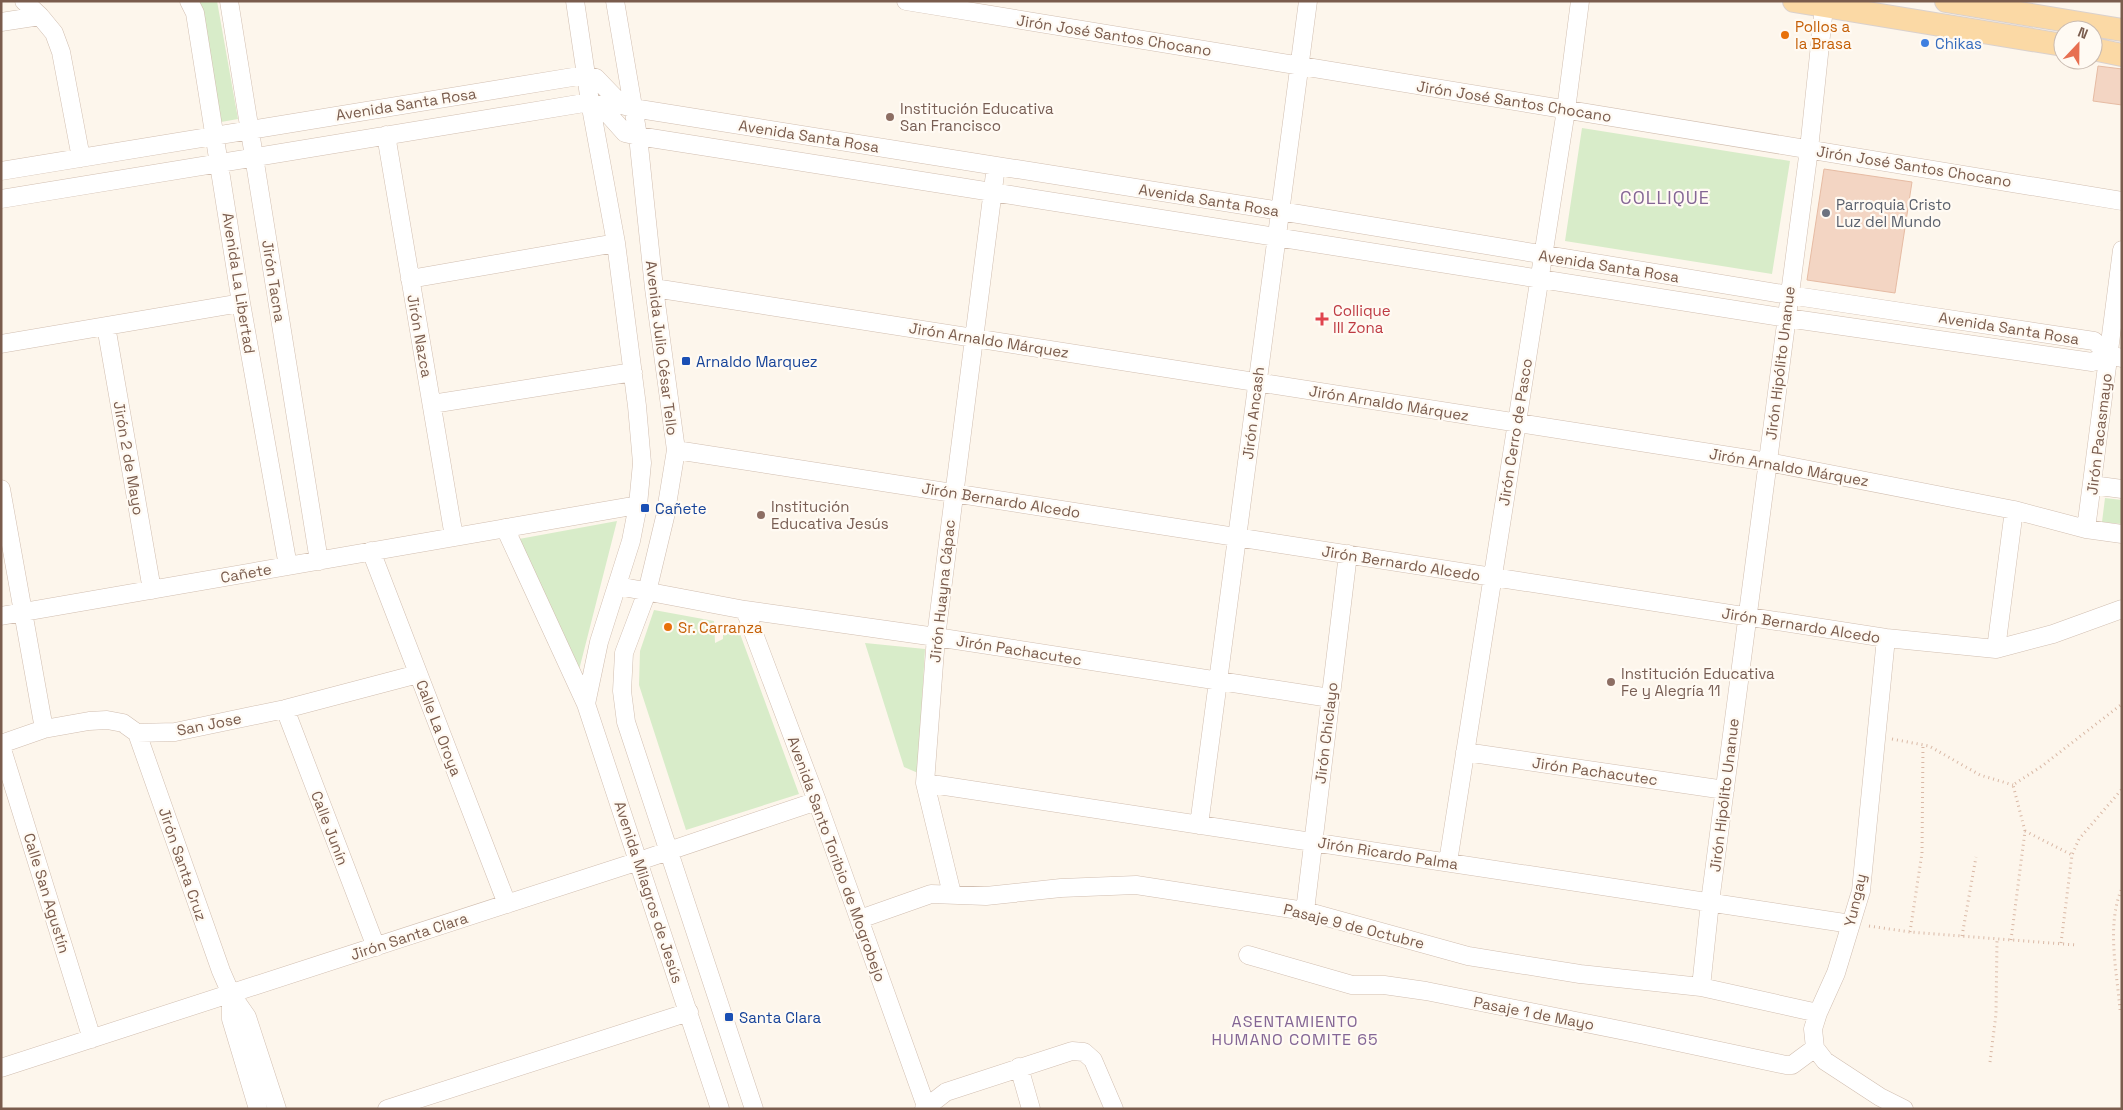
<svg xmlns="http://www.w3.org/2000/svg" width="2123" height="1110" font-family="'Space Grotesk',sans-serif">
<rect width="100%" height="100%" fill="#fdf6ec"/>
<path fill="#d8ecc9" d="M197 1H217L238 119 221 122Z
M1582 128 1790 161 1772 274 1565 241Z
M2105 498 2122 500V524L2102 522Z
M617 521 579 670 519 539Z
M654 610 714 621 715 643 723 639V634L739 631 799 794 686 830 639 685 640 651Z
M865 643 925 649 918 773 904 767Z"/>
<path fill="#f3d5c3" stroke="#e6bba3" d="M2098 66 2122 69V105L2093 101Z
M1824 169 1912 182 1895 293 1807 280Z"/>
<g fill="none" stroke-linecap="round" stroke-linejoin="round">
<defs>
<path id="minor" d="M24 1 40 16 54 33 61 52 81 158
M189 1 195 13 241 303 288 566
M229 1 319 561
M575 1 590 102 616 243 637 406 642 463 638 505 631 541 599 642 586 704
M615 1 638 136 654 288 676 450 665 517 647 592 624 653 622 691 626 722 754 1109
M906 1 2122 201
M1 22 40 16
M386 135 454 537
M1 171 585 75 596 78 622 105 633 108 1280 211 1789 295 2094 341 2110 355 2122 358
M1 199 590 102 600 105 625 133 638 136 1787 318 2092 362 2110 355
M410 279 616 243
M654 288 1768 462 2014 510 2086 529 2122 534
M106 326 152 590
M1 344 241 303
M432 404 633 372
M676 450 1886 638 1996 649 2053 634 2122 609
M2092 485 2122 489
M1 489 44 729
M505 528 586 704 720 1109
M2086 529 2122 250
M371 551 507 904
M618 586 745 610 936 637 1330 698
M745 610 817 801 927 1109
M1 616 638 505
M1886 638 1861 891 1836 973 1818 1013 1813 1029 1815 1048 1825 1061 1880 1097 1904 1109
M1996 649 2014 510
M285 709 376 947
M137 733 221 971 231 994 247 1017 277 1109
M1 744 44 729 89 721 107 720 123 723 137 733 175 732 285 709 418 674
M1 746 92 1039
M1465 752 1725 790
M925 783 1851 924
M1199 825 1308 1
M1448 862 1566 110 1580 1
M952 894 925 783 936 637 996 166
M1305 911 1348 554
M860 919 931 894 986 896 1061 888 1136 885 1305 911 1468 956 1580 974 1701 987 1818 1013
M1248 955 1352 985H1384L1426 991 1640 1034 1786 1065H1792L1815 1048
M1701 987 1710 902 1809 149 1824 7
M231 994V1019L258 1109
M1019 1067 1031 1109
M1 1068 639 861 817 801
M387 1109 689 1012
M924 1109 946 1092 1072 1051 1084 1052 1093 1060 1114 1109"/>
<path id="major" d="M1794 1 2063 45
M1946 1 2122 30
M2093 49 2122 55"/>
</defs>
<use href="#minor" stroke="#d1beb0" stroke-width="19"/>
<use href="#major" stroke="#dad1cd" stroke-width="24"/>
<path stroke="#d9b8a5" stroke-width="3" stroke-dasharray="1 4" stroke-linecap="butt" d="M1892 739 1929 746 1980 775 2013 785
M2025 831 2072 855
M1869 926 1910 932 2076 945
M1910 932 1922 853 1923 745
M1962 936 1976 857
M2011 940 2025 831 2013 785 2042 766 2122 704
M2061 943 2072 855 2079 839 2122 789
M2120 1010C2117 971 2106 925 2122 888
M1990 1062 1996 1014 1997 939"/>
<use href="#minor" stroke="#fff" stroke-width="18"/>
<use href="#major" stroke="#fbd9a5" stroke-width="22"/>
</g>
<g fill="#e8710a" stroke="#fffaf3" stroke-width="2">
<circle cx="1785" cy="35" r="5"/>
<circle cx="668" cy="627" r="5"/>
</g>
<circle fill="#3f7fe0" stroke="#fffaf3" stroke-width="2" cx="1925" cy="43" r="5"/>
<g fill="#8d6e63" stroke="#fffaf3" stroke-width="2">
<circle cx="890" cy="117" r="5"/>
<circle cx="761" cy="515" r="5"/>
<circle cx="1611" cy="682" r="5"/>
</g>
<circle fill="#6b7280" stroke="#fffaf3" stroke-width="2" cx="1826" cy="213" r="5"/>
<path fill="#e0444e" stroke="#fffaf3" stroke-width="2" d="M1319.5 311.5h5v5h5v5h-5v5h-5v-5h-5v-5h5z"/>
<g fill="#1a4fb4" stroke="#fffaf3" stroke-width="2">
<rect x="681" y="356" width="10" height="10" rx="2.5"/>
<rect x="640" y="503" width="10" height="10" rx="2.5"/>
<rect x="724" y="1012" width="10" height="10" rx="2.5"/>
</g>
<g text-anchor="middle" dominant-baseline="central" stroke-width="4.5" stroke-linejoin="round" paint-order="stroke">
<g font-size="15" fill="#c56008" stroke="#fffaf3" text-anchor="start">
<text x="1795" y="26">Pollos a<tspan x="1795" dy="17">la Brasa</tspan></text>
<text x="678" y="627">Sr. Carranza</text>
</g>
<g font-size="15" fill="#7a5c4d" stroke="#fffaf3">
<text transform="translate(1114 35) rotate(9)">Jirón José Santos Chocano</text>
<text transform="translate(1514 101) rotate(9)">Jirón José Santos Chocano</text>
<text transform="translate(406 104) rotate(-9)">Avenida Santa Rosa</text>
<text transform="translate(809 136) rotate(9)">Avenida Santa Rosa</text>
<text transform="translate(1914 166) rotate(9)">Jirón José Santos Chocano</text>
<text transform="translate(1209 200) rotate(9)">Avenida Santa Rosa</text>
<text transform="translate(1609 266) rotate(9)">Avenida Santa Rosa</text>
<text transform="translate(274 281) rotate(81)">Jirón Tacna</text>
<text transform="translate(239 283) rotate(81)">Avenida La Libertad</text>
<text transform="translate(2009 328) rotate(9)">Avenida Santa Rosa</text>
<text transform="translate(420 336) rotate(80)">Jirón Nazca</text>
<text transform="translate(989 340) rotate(9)">Jirón Arnaldo Márquez</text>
<text transform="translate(662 348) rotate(83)">Avenida Julio César Tello</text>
<text transform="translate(1780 363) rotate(-83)">Jirón Hipólito Unanue</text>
<text transform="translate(1389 403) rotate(9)">Jirón Arnaldo Márquez</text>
<text transform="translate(1253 413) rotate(-83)">Jirón Ancash</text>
<text transform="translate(1515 432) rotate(-81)">Jirón Cerro de Pasco</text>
<text transform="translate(2099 434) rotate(-83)">Jirón Pacasmayo</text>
<text transform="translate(129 458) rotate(80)">Jirón 2 de Mayo</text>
<text transform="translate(1789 467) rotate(10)">Jirón Arnaldo Márquez</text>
<text transform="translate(1001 500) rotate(9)">Jirón Bernardo Alcedo</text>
<text transform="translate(1401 563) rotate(9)">Jirón Bernardo Alcedo</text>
<text transform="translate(246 573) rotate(-10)">Cañete</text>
<text transform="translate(942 591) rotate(-84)">Jirón Huayna Cápac</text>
<text transform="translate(1801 625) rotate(9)">Jirón Bernardo Alcedo</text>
<text transform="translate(1019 650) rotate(9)">Jirón Pachacutec</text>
<text transform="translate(209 724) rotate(-11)">San Jose</text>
<text transform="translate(439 728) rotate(69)">Calle La Oroya</text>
<text transform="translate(1326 733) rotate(-83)">Jirón Chiclayo</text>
<text transform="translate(1595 771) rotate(8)">Jirón Pachacutec</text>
<text transform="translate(1724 795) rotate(-83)">Jirón Hipólito Unanue</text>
<text transform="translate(330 828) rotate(69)">Calle Junín</text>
<text transform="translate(1388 853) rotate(9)">Jirón Ricardo Palma</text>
<text transform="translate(837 859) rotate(70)">Avenida Santo Toribio de Mogrobejo</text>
<text transform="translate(183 864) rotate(71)">Jirón Santa Cruz</text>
<text transform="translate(649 892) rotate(72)">Avenida Milagros de Jesús</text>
<text transform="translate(47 893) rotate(73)">Calle San Agustín</text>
<text transform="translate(1855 900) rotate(-77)">Yungay</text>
<text transform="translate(1354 926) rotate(14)">Pasaje 9 de Octubre</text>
<text transform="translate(409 936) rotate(-18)">Jirón Santa Clara</text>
<text transform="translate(1534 1013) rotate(11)">Pasaje 1 de Mayo</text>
</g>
<g font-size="15" fill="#366cbe" stroke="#fffaf3" text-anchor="start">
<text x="1935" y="43">Chikas</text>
</g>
<g font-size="15" fill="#785e54" stroke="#fffaf3" text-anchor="start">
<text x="900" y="108">Institución Educativa<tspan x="900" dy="17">San Francisco</tspan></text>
<text x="771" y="506">Institución<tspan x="771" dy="17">Educativa Jesús</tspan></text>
<text x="1621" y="673">Institución Educativa<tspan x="1621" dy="17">Fe y Alegría 11</tspan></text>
</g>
<g font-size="15" fill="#5b616d" stroke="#fffaf3" text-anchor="start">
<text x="1836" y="204">Parroquia Cristo<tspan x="1836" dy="17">Luz del Mundo</tspan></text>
</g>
<g font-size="15" fill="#be3a42" stroke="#fffaf3" text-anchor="start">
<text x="1333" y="310">Collique<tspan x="1333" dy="17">III Zona</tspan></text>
</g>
<g font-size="15" fill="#164399" stroke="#fffaf3" text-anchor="start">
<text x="696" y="361">Arnaldo Marquez</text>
<text x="655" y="508">Cañete</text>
<text x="739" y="1017">Santa Clara</text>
</g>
<g font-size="16" letter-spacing="1" fill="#846695" stroke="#fffaf3">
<text x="1295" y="1021">ASENTAMIENTO<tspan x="1295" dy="18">HUMANO COMITE 65</tspan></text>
</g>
<g font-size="18" letter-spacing="1" fill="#846695" stroke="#fffaf3">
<text x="1665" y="197">COLLIQUE</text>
</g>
</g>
<rect width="2123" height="1110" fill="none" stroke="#7a5c4d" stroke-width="5"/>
<g transform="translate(2078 45) rotate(22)"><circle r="24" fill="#fffaf3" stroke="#cabbb1"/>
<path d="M0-4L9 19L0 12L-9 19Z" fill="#e76f51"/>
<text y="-8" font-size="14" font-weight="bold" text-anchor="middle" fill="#7a5c4d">N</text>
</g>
</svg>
